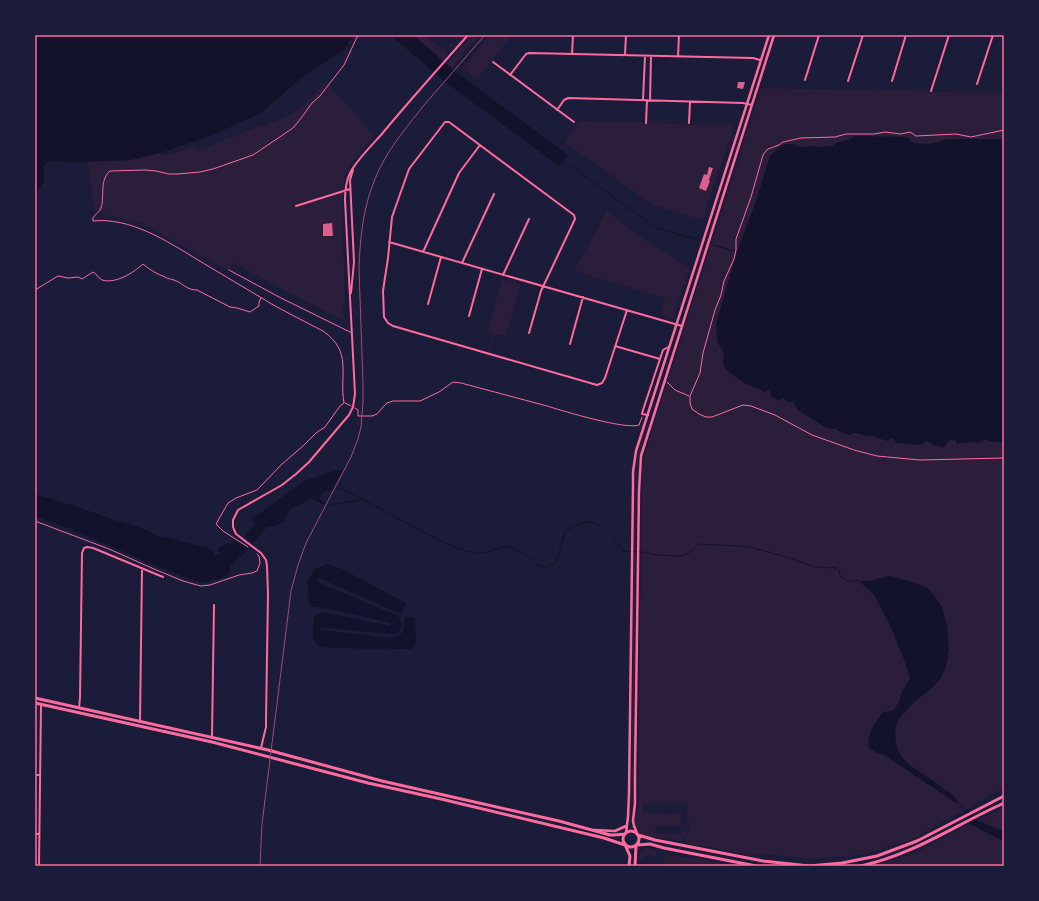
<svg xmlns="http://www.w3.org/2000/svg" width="1039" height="901" font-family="'Archivo Narrow',sans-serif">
<rect width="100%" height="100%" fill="#1b1b3a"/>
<path fill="#2a1e3b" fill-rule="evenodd" d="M413 35H425L438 47 440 45 448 53 445 58 442 60Z
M463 35H466L455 47 452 48 449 47 448 44H455Z
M472 35H480L470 47 468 46 467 47 468 48 456 63 453 70 446 64Z
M490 35H512L477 79 462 68Z
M326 82 362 121 368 127V131L370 132 373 133 375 135 350 165 345 175 342 205 345 303 343 305 341 310 346 320 344 321 233 263 229 271 140 223 112 216 104 215 100 211 94 209 88 162 131 160 160 153 161 156 193 147 197 151 259 126H264L294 113 305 104 314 94Z
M761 88 1004 93V788L911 840 861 855 809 859 756 853 753 856 709 847 690 845 688 843 687 840 683 839 682 841H680L657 837 652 838 640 834 636 827 634 821 636 815 638 813 640 598H641L642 471 644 458 653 427ZM643 803 687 804V820H689V832L682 831 681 834H656L655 828 657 826H681L683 824H681V813H683V812L680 811H679L677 814 643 813Z
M579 121 717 125 735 124 702 220 653 205 564 142Z
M739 142 696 278 691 289 735 150 736 145Z
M607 211 649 243 690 268 673 318 661 315 665 298 574 271Z
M502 279 521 284 506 336 495 334 490 350H488L493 333 488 331Z
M649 421V423L640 455 638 465 637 508H636V550H634L636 467 638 452Z
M634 553 636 554 633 787 631 820V826H630L631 802Z
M1004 807V832L978 820Z
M970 824 997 838 1004 841V866H876L915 853Z
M646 848H649L656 850 657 856C650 856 644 854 641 860L639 861 640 854Z
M664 855 702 859 736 866H666L663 857Z"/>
<path fill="#12122b" d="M35 35H353L344 50 301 78 261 113 210 136 160 153 131 160 72 162 52 161 47 163 43 167C43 170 45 174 44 177 44 184 39 188 35 193Z
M390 35H413L457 73 568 155 559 166 448 84Z
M855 136 907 137 911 142 915 143 928 144 939 142 944 140 948 139H1004V442L1003 443 990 441 985 439 978 443 970 442 956 444V441L950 439 944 447 932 445 931 443 927 441 924 442 922 444 915 445 897 443 892 438 889 439 888 441 877 438 873 436H868L855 433 850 435 844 434 836 429H831L827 428 797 410 794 402H788L783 398 779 401 770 395V391L767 390 766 393C756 386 741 384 735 376L733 375 726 370 723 363 724 354 717 341 716 324 737 252 755 204 770 156 777 149 785 144H793L800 147H803L813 146 817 147 832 146 836 143 850 139Z
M341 470 343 471 331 490 324 491 319 498 324 502 321 504 311 498 303 503 290 509C284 522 282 526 267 527L253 543 246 537V533L255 524 251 518 259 514 304 481 334 471Z
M35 494 78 507 114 520 136 526 151 532 153 534 157 536 171 538 180 541 209 548 213 551 214 555H218L221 553 220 552H217L218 548C222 547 223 545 226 544 231 542 232 547 236 541L249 549 230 566 229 574 219 579H214C203 586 192 580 181 576L68 528 35 516Z
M327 564 342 569 406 603 401 614 319 578 317 582 398 616 402 624 398 633 389 634 321 627V630L391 638 398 636 403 632 404 619 408 617 415 619 416 643 411 649 330 648 318 646 313 637 314 616 323 612 389 626 391 623 321 607H313L309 602 308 580 315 569Z
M889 576 906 580 928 588 942 607 947 626 949 650 946 667 941 678 933 687 912 704 899 719 895 729 896 744 900 754 908 764 942 787 955 797 959 805 902 767 882 754 875 752 869 748C866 734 875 724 882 713L894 710 899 702 901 694 910 678 904 659 889 623 874 595 859 581H872L876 579Z
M967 810 978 821 1004 832V841L997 838 972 825C967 821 968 816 965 811Z"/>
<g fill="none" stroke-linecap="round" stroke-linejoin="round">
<path stroke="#12122b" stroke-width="1" d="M564 161 652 225 657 228 699 240
M713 245 737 252
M332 486 349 492 442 542 466 551 477 553 487 552 504 546 511 547 525 554 538 565 545 567 553 565 557 560 565 532C572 528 580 522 588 522 602 521 615 541 623 551L643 552 657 555 681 556 690 552 698 544 739 546 750 547 786 557 815 567 837 568 839 570 840 576C846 579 850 584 855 580L859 581
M322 503 332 505 360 500
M243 544 249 538
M960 805 966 811"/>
</g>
<path fill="#dd5f8e" d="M738 82H745L743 89 737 88Z
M709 167 713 168 709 180 710 181 706 191 699 188 704 174 707 175Z
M332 223 333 236H323V224Z"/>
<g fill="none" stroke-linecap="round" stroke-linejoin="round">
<path stroke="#ff6b9d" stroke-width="1" d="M1004 130 971 137 956 134 916 136 910 132 901 134 885 132 874 134H846L835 137 801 138 783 142 779 145 768 149 766 151 763 155 751 197 736 239V250L734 259 724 281 721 295 715 310 703 353 700 373 690 396V403L692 409 699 414 706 417H712L743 405 751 406 775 415 812 435 854 450 877 456 920 460 1004 458
M35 290 58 276 68 278 78 277 82 279 93 272C97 274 98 278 102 280 116 284 133 273 143 264 150 270 157 274 165 277 168 279 171 279 174 280 183 283 186 290 197 290L230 307 237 308 250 312 259 306V302L261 298
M667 382 675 390 689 396
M345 403 351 406
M355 408 358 410V416H372L377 414 384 406 387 403 393 401H420L439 392 453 382 461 383C490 391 518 398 547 406 563 411 626 430 639 425L642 417
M35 521 109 549 154 569 183 581 197 585 201 586 210 585 239 575 252 573 257 571 260 563 259 556 257 554
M248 547 223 531 216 524 228 503 236 498 257 490 282 464 303 446 316 433 325 427 340 406 344 403C339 374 353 352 323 331 300 319 277 308 255 294 236 283 217 271 198 260 167 241 130 217 93 221V218C95 214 100 212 101 208 105 195 99 181 110 171L145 170 156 171 169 174H178L200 172 213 169 253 155 293 128 302 117 312 103 319 97 344 65 358 35"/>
<path stroke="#ff6b9d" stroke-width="1" d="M229 270 279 297 352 333"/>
<path stroke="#ff6b9d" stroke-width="2" d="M572 54 573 35
M625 55 626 35
M678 57 679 35
M493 62 574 122
M510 75 526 54 529 53 753 58 760 60
M805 80 819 35
M848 81 863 35
M892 81 906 35
M977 84 993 35
M931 91 949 35
M643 100 645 56
M650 101 651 56
M557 110 564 100 568 98 743 103 752 105
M646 123 647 100
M689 123 690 102
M296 206 350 189
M389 242 682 326
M423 252 459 173 480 145
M462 263 494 194
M503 275 529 219
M351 293 354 262 350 180 353 170
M428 304 441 257
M469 316 482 269
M529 333 541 291 575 219 574 215 449 122H445L409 169 392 217 388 258 383 291 384 317 388 323 393 326 597 385 602 383 605 378 627 310
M570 344 583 297
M615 346 660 359
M648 415 642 414 643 410 663 350 670 346
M79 708 80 698 82 553 84 548 87 547 93 548 163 577
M140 721 142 568
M212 737 214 605
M261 748 266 727V719L268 594 267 566 266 560 261 553 236 534 233 527V520L238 510 282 485 296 474 309 462 349 415 353 407 355 394 345 200C345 191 346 181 350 173 356 161 372 145 381 135 409 101 439 68 468 35
M35 775H40
M35 834H39
M39 866 41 704"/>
<path stroke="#ff6b9d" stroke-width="2.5" d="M594 830 615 831 626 826
M626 833 628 817 629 793 633 487V472L636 451 769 35
M637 833 634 826 633 821 635 803V774L639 491 641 456 774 35"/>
<path stroke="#ff6b9d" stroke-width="3" d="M35 698 268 750 382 781 559 821 610 835H614L625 834
M35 703 212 742 368 783 441 799 604 838 625 845
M623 839a8 8 0 1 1 16 0a8 8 0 1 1-16 0Z
M638 835 655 840 763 861 809 866 842 863 877 856 917 841 1004 796
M637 845 650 844 664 848 756 866
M626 847 630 856 629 866
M635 866 636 846
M861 866C915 854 955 825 1004 803"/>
<path stroke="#a44b75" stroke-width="1" d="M260 866 262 824 291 591 298 565 306 543 351 457 358 439 361 427 363 402V383L359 269C360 238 363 208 375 179 386 151 406 128 425 104 445 81 465 58 485 35"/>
</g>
<rect width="1039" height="901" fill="none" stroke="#1b1b3a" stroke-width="72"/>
<rect x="36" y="36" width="967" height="829" fill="none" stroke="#ff6b9d" stroke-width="1.5"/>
</svg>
